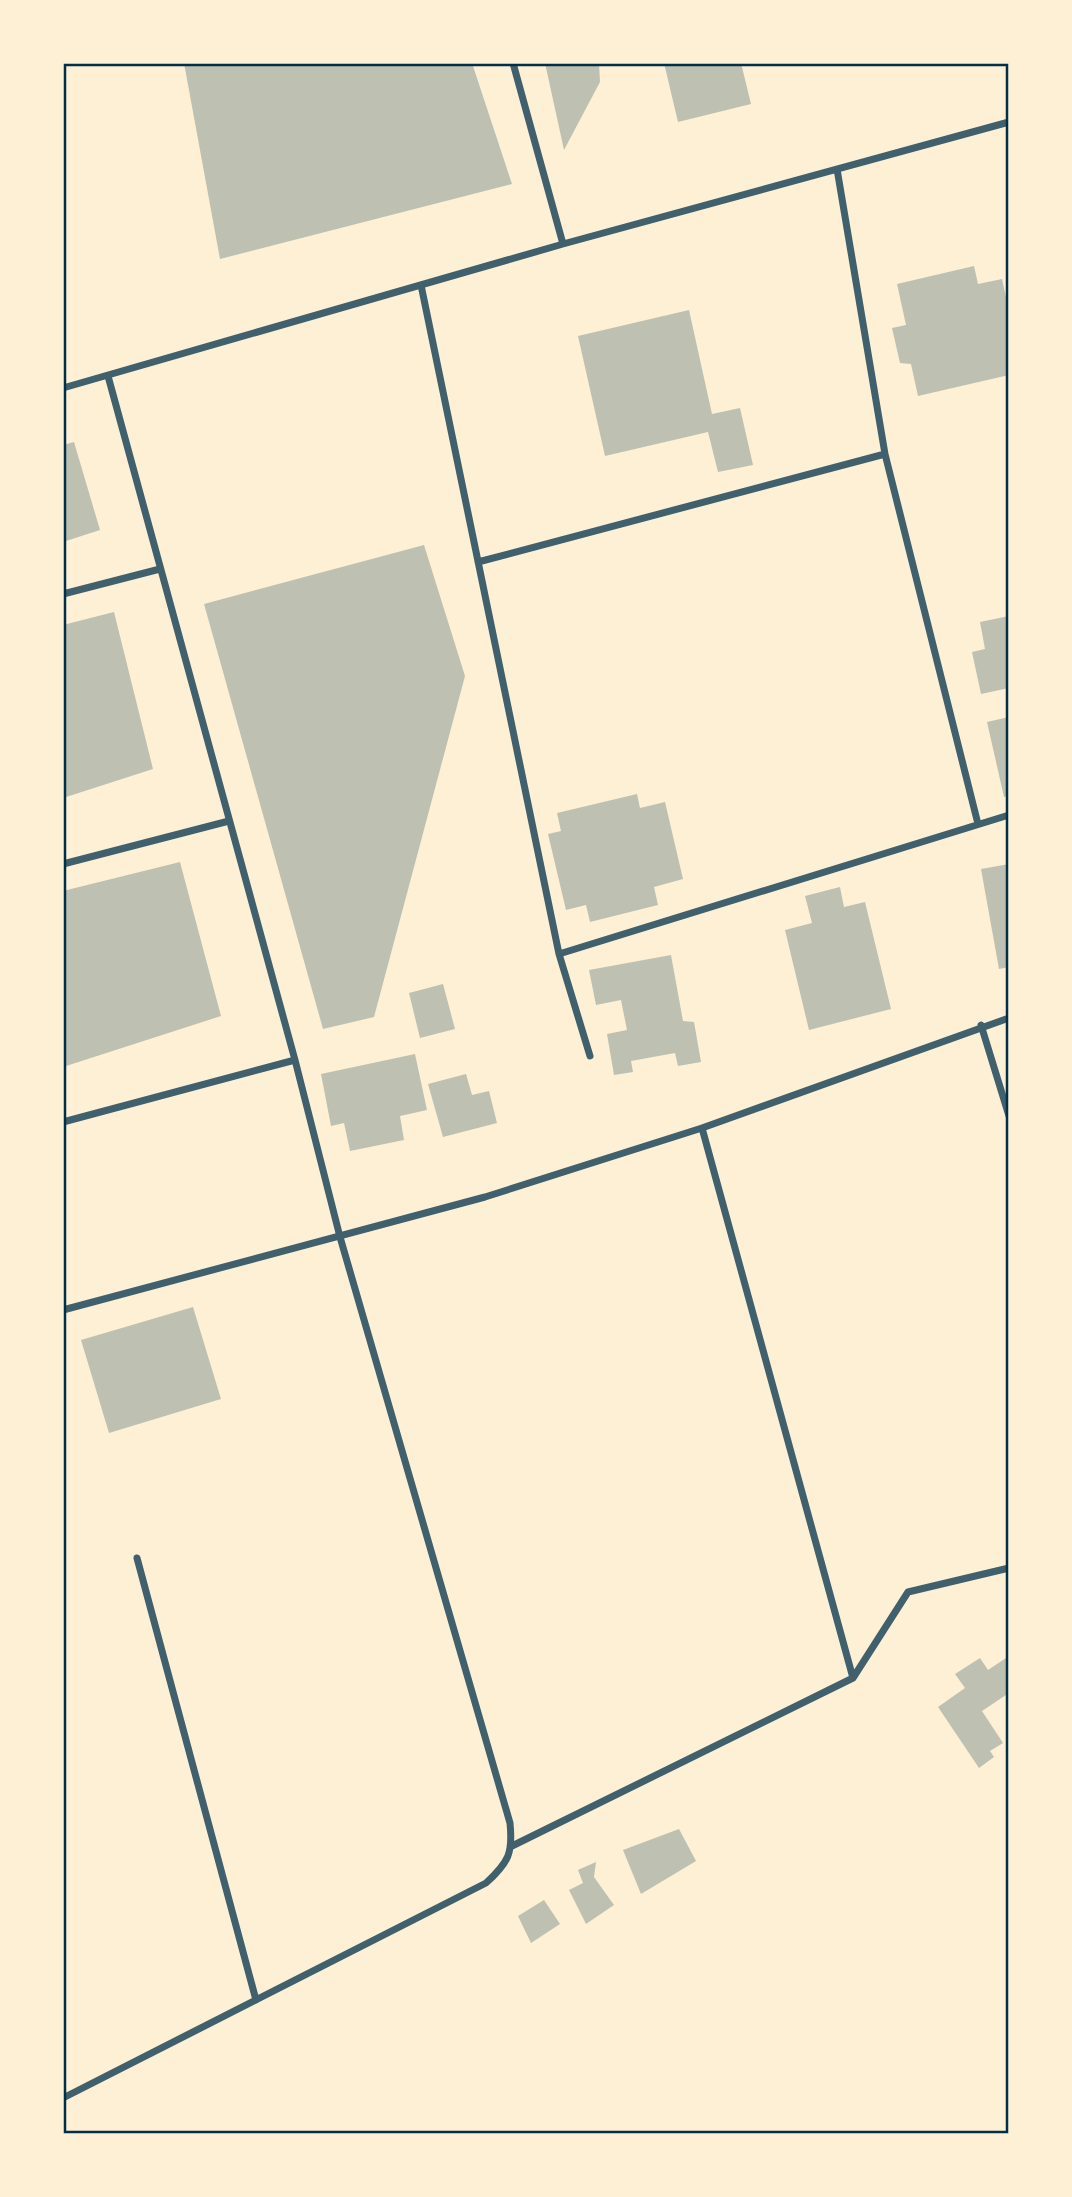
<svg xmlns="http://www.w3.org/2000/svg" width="1072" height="2197" font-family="'Source Serif 4',serif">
<rect width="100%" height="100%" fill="#fdf0d5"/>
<path fill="#bec0b2" d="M184 63H472L512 184 220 259Z
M545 63H599L600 82 564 150Z
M664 63H741L751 104 678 122Z
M974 266 978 284 1002 279 1009 311V375L918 396 911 364 900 363 892 328 906 325 897 284Z
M689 310 712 414 740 408 753 465 718 472 708 432 605 456 578 336Z
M74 442 100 530 63 542V445Z
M424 545 465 676 374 1017 323 1029 204 604Z
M114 612 153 769 63 798V625Z
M1009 616V688L981 694 972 652 985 649 980 622Z
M1009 717V796L1004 797 987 722Z
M637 794 640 808 665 802 683 879 654 887 658 905 590 922 586 905 566 910 548 834 561 831 557 813Z
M180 862 221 1016 63 1067V891Z
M1009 864V967L999 969 981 869Z
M840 887 844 907 865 902 891 1009 809 1030 785 930 812 923 805 896Z
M671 955 683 1021 694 1022 701 1062 678 1066 675 1053 631 1061 633 1072 614 1075 607 1034 627 1030 621 1000 596 1005 589 970Z
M443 984 455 1029 420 1038 409 993Z
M415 1054 427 1110 400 1116 404 1140 350 1151 344 1123 331 1126 321 1074Z
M466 1074 472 1095 489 1091 497 1123 443 1137 428 1084Z
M193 1307 221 1399 109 1433 81 1340Z
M1009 1656V1701L1006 1695 982 1711 1003 1743 990 1751 994 1757 979 1768 938 1707 965 1688 955 1674 980 1658 988 1670Z
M679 1829 696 1861 641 1894 623 1850Z
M596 1862 594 1877 614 1905 586 1924 569 1890 583 1883 578 1870Z
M544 1900 560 1924 531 1943 518 1916Z"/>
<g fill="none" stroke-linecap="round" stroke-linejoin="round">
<path stroke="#3f606c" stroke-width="7" d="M513 63 563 244
M837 169 885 454 978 824
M421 285 559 954 590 1056
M63 388 563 244 1009 122
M478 562 885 454
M63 594 160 569
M63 864 229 821
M559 954 1009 815
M981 1025 1009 1116
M63 1122 295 1060
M702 1128 853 1678
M63 1310 485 1197 702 1128 1009 1018
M137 1558 256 2000
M512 1846 853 1678 908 1592 1009 1568
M63 2098 486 1883C509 1862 513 1853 510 1823L340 1237 295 1060 108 376"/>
</g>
<rect width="1072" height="2197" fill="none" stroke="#fdf0d5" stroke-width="130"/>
<rect x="65" y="65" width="942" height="2067" fill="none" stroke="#003049" stroke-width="2.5"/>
</svg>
